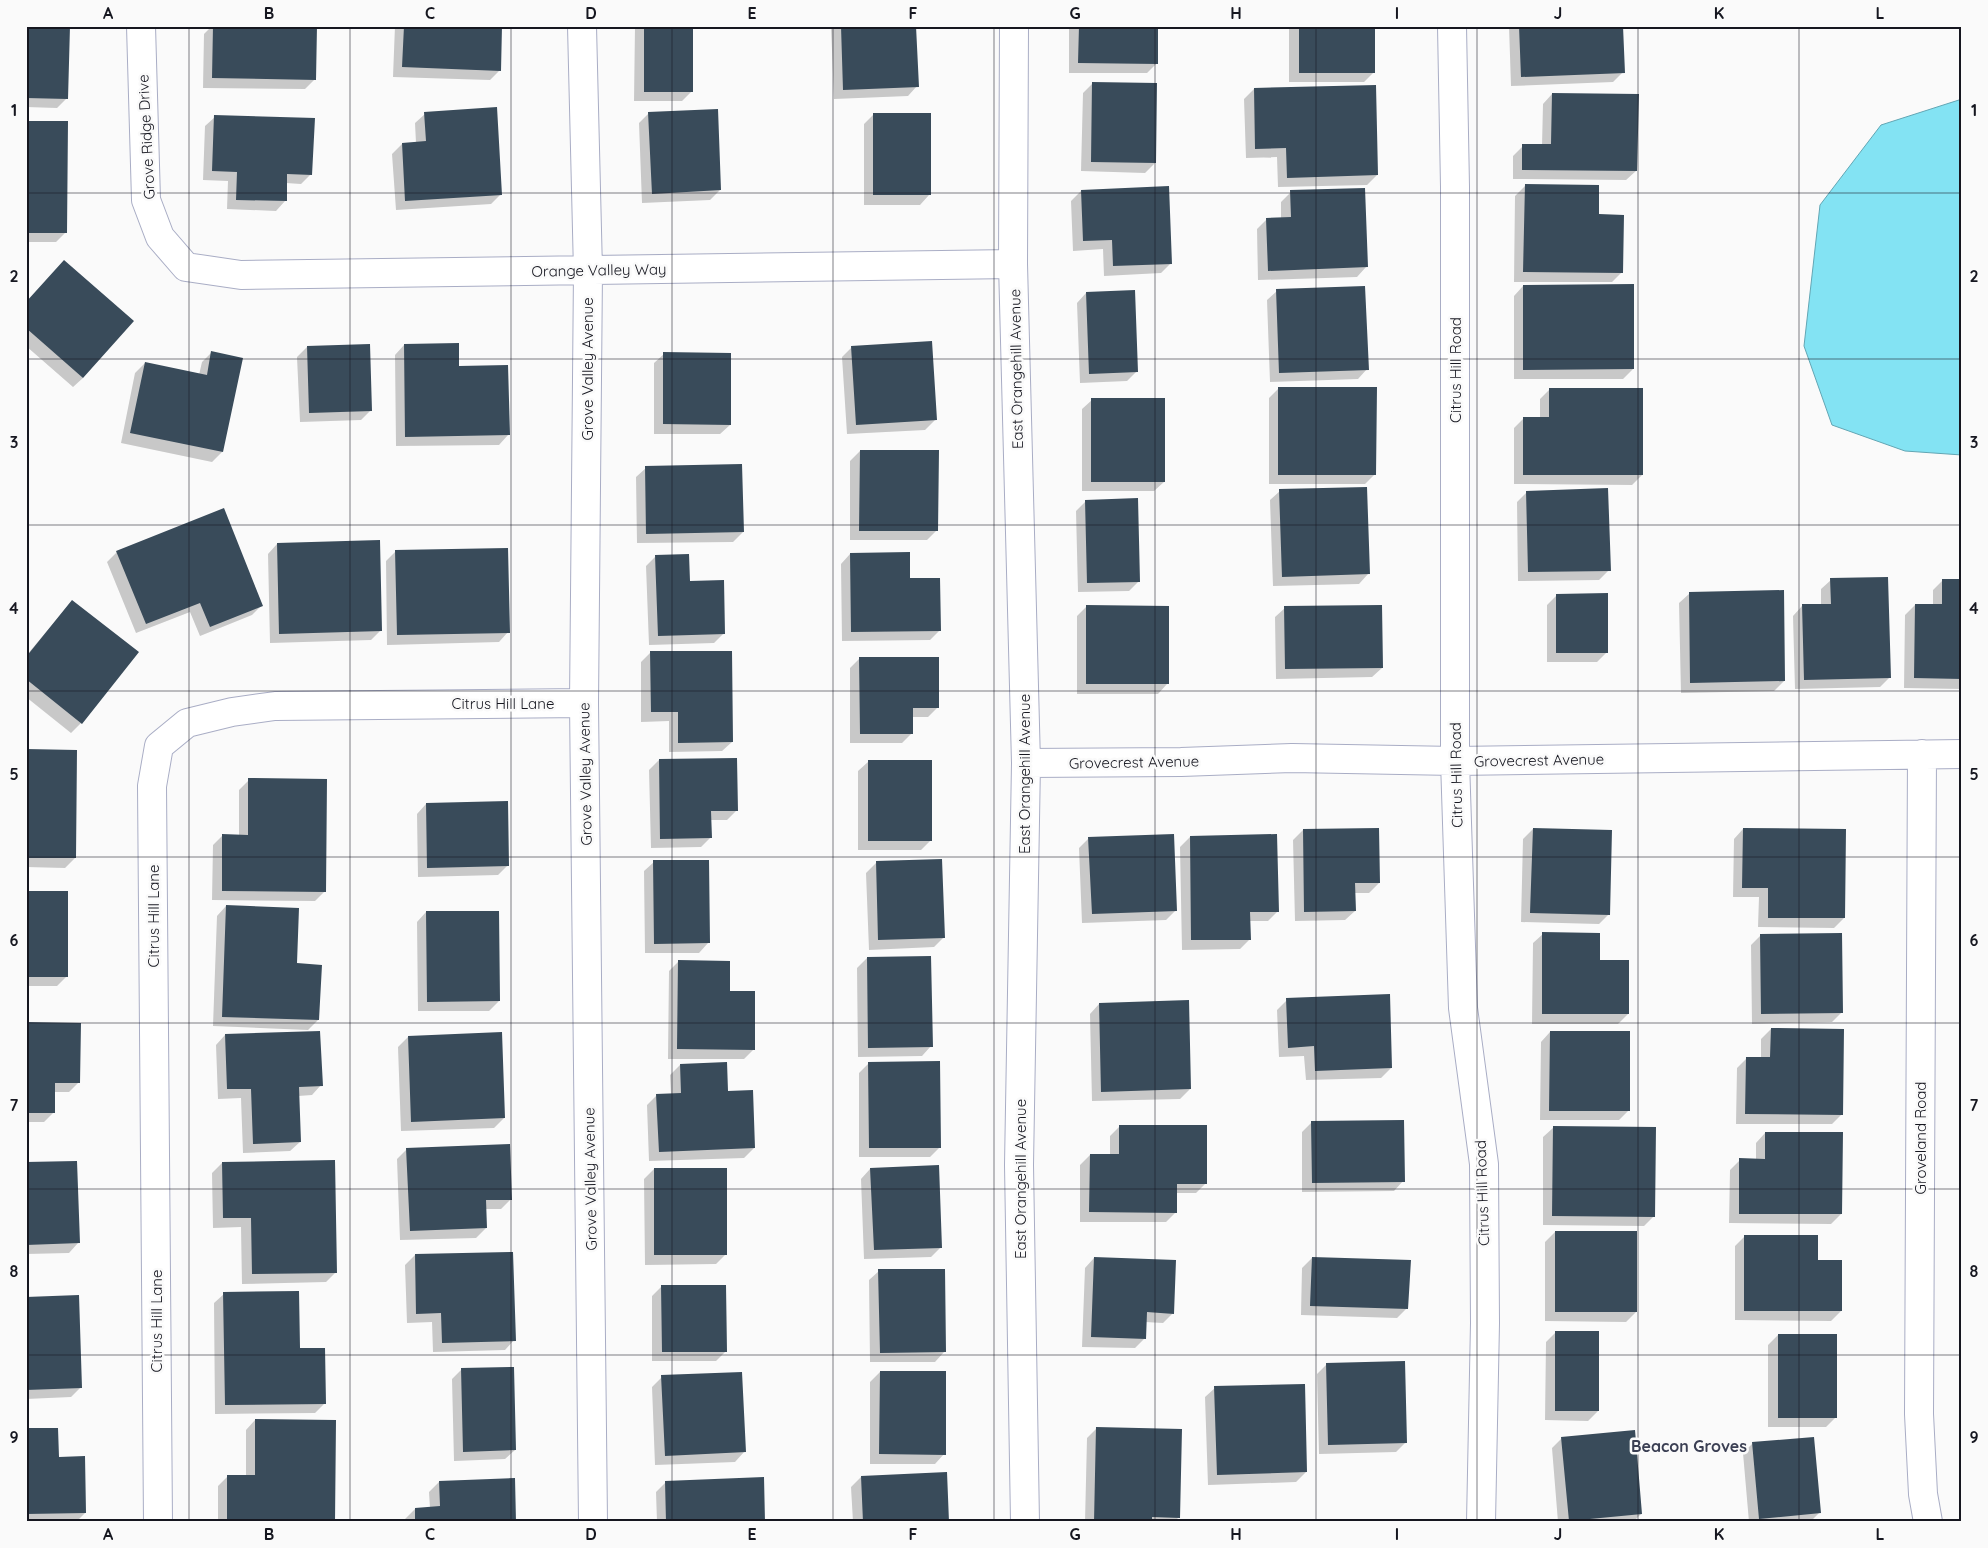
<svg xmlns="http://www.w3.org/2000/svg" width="1988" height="1548" font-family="Quicksand,sans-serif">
<rect width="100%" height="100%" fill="#fafafa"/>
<path fill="#83e3f3" stroke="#62a6b4" d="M1962 99V455L1905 451 1832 425 1804 346 1820 205 1881 125Z"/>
<path fill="#0003" d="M26 26 67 98 57 108 26 107Z
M212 26H315V79L305 89 203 88 204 34Z
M395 26H501L499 71 490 80 393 77Z
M635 26H692V91L682 101H634Z
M831 26H915L917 86 908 96 834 99Z
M1069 26H1157V63L1147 73H1069Z
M1289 26H1374V72L1364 82H1289Z
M1509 26H1622L1623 72 1613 82 1511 86Z
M1873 26H1927L1873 29Z
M1093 83 1155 163 1145 173 1081 171 1083 93Z
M1254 89 1377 175 1367 185 1278 187 1277 157 1246 158 1244 99Z
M1552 94 1636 171 1626 180 1513 179V156L1523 146H1542L1543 104Z
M649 113 720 190 710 200 642 203 639 123Z
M425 114 501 194 491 204 396 210 392 154 402 144 416 143 415 123Z
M874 114 929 195 920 205H864V124Z
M215 117 311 174 301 184 286 183 285 201 276 211 227 209 228 181 203 180 205 126Z
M26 122 66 232 56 242H26Z
M1525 186 1598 215 1622 272 1612 282H1514L1515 196Z
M1081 191 1171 263 1161 273 1104 276 1103 249 1073 251 1071 201Z
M1291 192 1366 267 1357 277 1258 280 1257 229 1267 219H1281V202Z
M1523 286 1633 369 1623 379H1514V296Z
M1277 291 1367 369 1358 379 1270 382 1267 300Z
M1086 293 1137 371 1127 381 1080 383 1077 303Z
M26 303 83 378 73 387 26 346Z
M404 345 457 368 508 435 499 445 396 446 395 355Z
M307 347 371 410 361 420 300 422 297 357Z
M852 347 935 420 925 430 847 434 842 357Z
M212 352 241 359 222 452 212 462 121 443 135 373 145 363 199 375 202 362Z
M664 354 730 425 720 434H654V363Z
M1279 388 1375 474 1365 484H1269V398Z
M1550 389 1642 475 1632 485 1514 484V428L1524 418H1540V399Z
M1092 400 1164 482 1154 491H1082V409Z
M860 451 937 530 927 540H850V461Z
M646 468 743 532 733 542 637 543 636 477Z
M1280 491 1368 574 1359 584 1273 586 1270 500Z
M1527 492 1609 570 1599 580 1518 581 1517 502Z
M1086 501 1138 582 1129 591 1078 592 1076 511Z
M277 544 380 631 371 640 270 643 268 554Z
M396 551 508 632 499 642 387 645 386 561Z
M117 552 262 605 252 615 200 636 190 612 136 633 107 562Z
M850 554 909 580 940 630 930 640 842 641 841 564Z
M655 557 689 582 724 633 714 643 649 645 646 566Z
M1831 580 1890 677 1880 687 1795 689 1793 616 1802 606 1821 605V589Z
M1943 580H1962V689L1904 688 1905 615 1915 605 1933 606V590Z
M1689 594 1784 681 1774 691 1681 693 1679 603Z
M1557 595 1607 652 1597 662H1547V605Z
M72 601 81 723 71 733 26 697V656Z
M1087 606 1167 684 1158 694H1077V616Z
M1285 608 1382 668 1372 677 1276 679 1275 617Z
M651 652 732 742 722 751 669 752V721L641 722V662Z
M860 658 938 707 928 717H912V733L902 743H850V668Z
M26 751 75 858 65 868 26 867Z
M659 760 736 811 727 820H710L711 837 701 847 651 848 649 770Z
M868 762 931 840 921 850H858V771Z
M249 780 325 891 315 901 212 900 213 845 223 835 239 836V790Z
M426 804 508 865 498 875 418 877 417 814Z
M1533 829 1609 914 1599 924 1521 922 1523 839Z
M1743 829 1844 918 1834 928 1758 927 1759 897H1733L1734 839Z
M1303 830 1379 883 1369 893H1354L1355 911 1345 920 1295 921 1293 840Z
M1190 837 1278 911 1268 921H1249L1250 939 1240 949 1182 950 1180 847Z
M1089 838 1176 910 1166 920 1082 923 1079 848Z
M654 862 708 943 699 953H645L644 871Z
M876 863 944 937 934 947 869 950 866 873Z
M26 893 67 976 57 986H26Z
M226 906 296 964 318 1020 308 1030 213 1026 217 916Z
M426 912 499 1001 489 1011H418L417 922Z
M1543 934 1599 961 1628 1014 1618 1024H1532L1533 943Z
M1761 935 1842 1012 1832 1022 1752 1024 1751 945Z
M867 958 931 1046 922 1056 858 1057 857 968Z
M678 962 728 992 754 1049 744 1059H668L669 971Z
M1287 1000 1391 1068 1381 1078 1306 1080 1304 1056 1279 1057 1277 1010Z
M1099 1004 1190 1089 1180 1099 1092 1101 1090 1014Z
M26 1024 79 1082 69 1092H54V1112L44 1122H26Z
M1771 1029 1842 1114 1832 1124H1736L1737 1068 1747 1058H1761V1039Z
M1550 1032 1629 1110 1619 1120H1540L1541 1042Z
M225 1035 321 1085 312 1095 298 1096 300 1142 290 1151 243 1153 241 1098 218 1099 216 1045Z
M408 1037 504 1118 494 1128 401 1131 398 1047Z
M869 1063 940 1147 930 1157H859V1073Z
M680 1065 754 1148 744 1158 649 1161 647 1105 657 1095 671 1094 670 1075Z
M1312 1122 1403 1181 1394 1191 1302 1192V1132Z
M1120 1126 1206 1183 1196 1193H1176V1212L1166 1222H1080V1165L1090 1155H1110V1136Z
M1553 1128 1654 1216 1644 1226 1543 1225V1137Z
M1765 1133 1841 1214 1831 1224 1729 1223 1730 1170 1740 1160H1756V1143Z
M407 1149 511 1199 501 1209H485L486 1228 476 1238 400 1240 397 1159Z
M222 1163 335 1273 326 1282 242 1284 241 1227 213 1228 212 1173Z
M26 1164 78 1243 69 1253 26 1254Z
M654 1169 726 1254 716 1264 645 1265 644 1179Z
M870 1169 941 1247 931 1257 864 1259 861 1179Z
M1555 1232 1636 1312 1626 1322 1545 1321V1242Z
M1745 1236 1841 1311 1831 1321 1735 1320V1246Z
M415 1255 514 1340 505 1350 433 1352 432 1322 407 1323 405 1265Z
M1094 1258 1173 1313 1163 1323 1145 1322 1144 1339 1135 1348 1082 1347 1085 1268Z
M1312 1258 1407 1308 1397 1318 1301 1315 1302 1268Z
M879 1271 944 1352 935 1362H870L869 1280Z
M662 1286 726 1351 716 1361H652V1296Z
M224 1294 299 1349 325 1403 315 1413 215 1414 214 1303Z
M26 1299 81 1387 71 1397 26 1399Z
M1556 1332 1598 1411 1588 1421 1545 1420 1546 1342Z
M1778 1335 1836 1417 1826 1427H1768V1345Z
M1327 1364 1406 1442 1396 1452 1319 1454 1317 1374Z
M462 1369 515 1450 505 1459 454 1461 452 1379Z
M880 1372 944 1454 935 1464H870V1382Z
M662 1377 744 1452 735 1462 655 1465 652 1387Z
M1215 1388 1306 1472 1296 1482 1208 1485 1205 1397Z
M255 1420 334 1522H218V1486L228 1476 246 1477V1430Z
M1097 1428 1179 1517 1174 1522H1085L1087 1438Z
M26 1430 57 1458 85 1513 76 1522H26Z
M1562 1438 1641 1514 1633 1522H1558L1552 1448Z
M1753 1443 1819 1513 1810 1522H1749L1743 1453Z
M861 1477 948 1522H853L851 1487Z
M439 1482 515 1522H405V1519L415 1509 430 1508 429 1492Z
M666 1482 764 1522H657L656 1492Z"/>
<path fill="#394b5a" d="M26 26H70L68 99 26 98Z
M213 26H317L316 80 212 78Z
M404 26H502L501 71 402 67Z
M644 26H693V92H644Z
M841 26H916L919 87 843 90Z
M1079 26H1158V64L1078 63Z
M1299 26H1375V73H1299Z
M1519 26H1623L1625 73 1521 77Z
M1092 82 1157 83 1156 163 1091 162Z
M1376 85 1378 175 1287 178 1286 148 1255 149 1254 88Z
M1552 93 1639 94 1637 171 1522 170V144H1551Z
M497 107 502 195 405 201 402 143 426 141 424 112Z
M718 109 721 190 652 194 648 112Z
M873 113H931V195H873Z
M214 115 315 118 312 175 287 174V201L236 200 237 172 212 171Z
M26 121H68L67 233H26Z
M1525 184 1599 185V214L1624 215 1623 273 1523 272Z
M1169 186 1172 264 1113 266 1112 240 1083 241 1081 190Z
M1365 188 1368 267 1268 271 1266 218 1291 217 1290 190Z
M64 260 134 321 83 378 26 328V302Z
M1634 284V369L1523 370V285Z
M1365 286 1369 370 1279 373 1276 289Z
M1135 290 1138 372 1089 374 1086 292Z
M932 341 937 420 856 425 851 346Z
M459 343V366L508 365 510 435 405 437 404 344Z
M370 344 372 411 309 413 307 346Z
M211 351 243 358 223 452 130 433 145 362 207 375Z
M663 352 731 353V425L663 424Z
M1278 387H1377L1376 475H1278Z
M1549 388H1643V475H1523V417H1549Z
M1091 398H1165V482H1091Z
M860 450H939L938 531H859Z
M742 464 744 532 646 534 645 466Z
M1367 487 1370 574 1282 577 1279 489Z
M1608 488 1611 571 1528 572 1526 491Z
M1138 498 1140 582 1087 583 1085 500Z
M224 508 263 606 210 627 200 603 146 624 116 551Z
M380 540 382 631 279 634 277 543Z
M508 548 510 633 397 635 395 550Z
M910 552V578H940L941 631 851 632 850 553Z
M689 554 690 581 724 580 725 634 658 636 655 555Z
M1888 577 1891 678 1804 680 1802 604H1831L1830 578Z
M1942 579H1962V679L1914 678 1915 604H1942Z
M1784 590 1785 681 1690 683 1689 592Z
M1608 593V653H1556V594Z
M72 600 139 652 82 724 26 679V657Z
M1086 605 1169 606V684H1086Z
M1382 605 1383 668 1285 669 1284 606Z
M650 651H732L733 742 678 743V712H651Z
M859 657H939V708H913V734H860Z
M26 749 77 750 76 858H26Z
M737 758 738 811H711L712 838 660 839 659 759Z
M868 760H932V841H868Z
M248 778 327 779 326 892 222 891V834L248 835Z
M508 801 509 866 427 868 426 803Z
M1379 828 1380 883H1355L1356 911 1304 912 1303 829Z
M1533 828 1612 830 1610 915 1530 913Z
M1743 828 1846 829 1845 918H1768V888H1742Z
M1174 834 1177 911 1092 914 1088 837Z
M1277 834 1279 912H1250L1251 940H1191L1190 836Z
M942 859 945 938 878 940 876 861Z
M653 860H709L710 943 654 944Z
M26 891H68V977H26Z
M226 905 299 908 297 963 322 965 319 1020 222 1017Z
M426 911H499L500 1001 427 1002Z
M1542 932 1600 933V960H1629V1014H1542Z
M1842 933 1843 1013 1761 1014 1760 934Z
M931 956 933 1047 868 1048 867 957Z
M678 960 730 961V991H755V1050L677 1049Z
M1390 994 1392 1068 1315 1071 1314 1046 1288 1048 1286 998Z
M1189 1000 1191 1089 1101 1092 1099 1003Z
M26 1022 81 1023 80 1083H55V1113H26Z
M1771 1028 1844 1029 1843 1115 1745 1114 1746 1057H1770Z
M320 1031 323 1086 299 1087 301 1142 253 1144 251 1089H227L225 1034Z
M1550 1031H1630V1111H1549Z
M502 1032 505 1118 411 1122 408 1036Z
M940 1061 941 1148H869L868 1062Z
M727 1062 728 1091 753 1090 755 1148 659 1152 656 1094 681 1093 680 1064Z
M1404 1120 1405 1182 1312 1183 1311 1121Z
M1119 1125H1207V1184H1177V1213L1089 1212 1090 1154H1119Z
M1553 1126 1656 1127 1655 1217 1552 1216Z
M1765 1132H1843L1842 1214H1739V1158L1765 1159Z
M510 1144 512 1200H486L487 1228 410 1231 406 1148Z
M335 1160 337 1273 252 1274 251 1218H223L222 1162Z
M77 1161 80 1243 26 1245V1162Z
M939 1165 942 1248 874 1250 870 1168Z
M654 1168H727V1255H654Z
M1555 1231H1637V1312H1555Z
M1744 1235H1818V1260H1842V1311H1744Z
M513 1252 516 1341 442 1343 441 1313 416 1314 415 1254Z
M1094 1257 1176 1260 1174 1314 1147 1312 1146 1339 1091 1337Z
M1312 1257 1411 1260 1408 1309 1310 1306Z
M878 1269H945L946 1352 880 1353Z
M661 1285H726L727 1352H662Z
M299 1291 300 1348H325L326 1404 225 1405 223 1292Z
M79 1295 82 1388 26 1390V1297Z
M1555 1331H1599V1411H1555Z
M1778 1334H1837V1418H1778Z
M1405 1361 1407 1443 1328 1445 1326 1363Z
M514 1367 516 1450 463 1452 461 1368Z
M880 1371H946V1455L879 1454Z
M742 1372 746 1452 665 1456 661 1375Z
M1305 1384 1307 1472 1217 1475 1214 1386Z
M255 1419 336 1420 335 1522H227V1475H255Z
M1096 1427 1182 1429 1180 1518 1152 1517V1522H1094Z
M26 1428H58L59 1457 85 1456 86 1513 26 1514Z
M1635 1430 1642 1514 1569 1521 1561 1437Z
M1814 1437 1821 1513 1759 1519 1752 1442Z
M947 1472 949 1522H863L861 1476Z
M764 1477 765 1522H666L665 1481Z
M515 1478 516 1522H415V1508L440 1506 439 1481Z"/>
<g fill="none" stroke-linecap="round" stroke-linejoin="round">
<defs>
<path id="minor" d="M141 26 146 200 160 237 186 267 241 275 1013 264
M582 26 588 271 584 703 593 1522
M1014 26 1013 264 1026 763 1019 1165 1025 1522
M1452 26 1455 187V761L1463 1008 1484 1164 1485 1323 1481 1522
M1922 754 1919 1414 1923 1494 1928 1522
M1026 763 1181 762 1292 758 1455 761 1962 754
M158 1522 152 786 159 746 187 723 232 712 275 706 584 703"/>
</defs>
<use href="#minor" stroke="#a9adc5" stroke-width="30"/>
<use href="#minor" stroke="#fff" stroke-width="28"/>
</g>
<path fill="none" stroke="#161720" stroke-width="1" stroke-opacity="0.55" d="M189 26V1522M350 26V1522M511 26V1522M672 26V1522M833 26V1522M994 26V1522M1155 26V1522M1316 26V1522M1477 26V1522M1638 26V1522M1799 26V1522M26 193H1962M26 359H1962M26 525H1962M26 691H1962M26 857H1962M26 1023H1962M26 1189H1962M26 1355H1962"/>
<g text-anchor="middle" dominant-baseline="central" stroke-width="5" stroke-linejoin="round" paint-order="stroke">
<g font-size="15" fill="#161720" stroke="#fafafa">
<text transform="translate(146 137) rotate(-93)">Grove Ridge Drive</text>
<text transform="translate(599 270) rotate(-1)">Orange Valley Way</text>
<text transform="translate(587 369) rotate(-90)">Grove Valley Avenue</text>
<text transform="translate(1016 369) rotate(-91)">East Orangehill Avenue</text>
<text transform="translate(1455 370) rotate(-90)">Citrus Hill Road</text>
<text x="503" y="703">Citrus Hill Lane</text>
<text transform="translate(1539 760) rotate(-1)">Grovecrest Avenue</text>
<text transform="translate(1134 762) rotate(-1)">Grovecrest Avenue</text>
<text transform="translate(585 774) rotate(-91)">Grove Valley Avenue</text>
<text transform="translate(1024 774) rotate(-90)">East Orangehill Avenue</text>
<text transform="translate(1456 775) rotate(-91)">Citrus Hill Road</text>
<text transform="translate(153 916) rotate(-90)">Citrus Hill Lane</text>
<text transform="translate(1920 1138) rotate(-90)">Groveland Road</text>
<text transform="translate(590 1179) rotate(-91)">Grove Valley Avenue</text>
<text transform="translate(1020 1179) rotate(-90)">East Orangehill Avenue</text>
<text transform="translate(1482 1193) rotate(-92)">Citrus Hill Road</text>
<text transform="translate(156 1321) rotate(-90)">Citrus Hill Lane</text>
</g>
<g font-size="16" font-weight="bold" fill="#3b3f53" stroke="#fafafa">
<text x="1689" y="1446">Beacon Groves</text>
</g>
</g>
<rect width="1988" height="1548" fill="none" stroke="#fafafa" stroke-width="55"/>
<rect x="28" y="28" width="1932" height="1492" fill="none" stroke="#161720" stroke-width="2"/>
<g font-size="16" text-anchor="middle" font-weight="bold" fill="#161720">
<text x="108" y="19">A</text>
<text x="269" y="19">B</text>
<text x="430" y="19">C</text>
<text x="591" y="19">D</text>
<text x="752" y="19">E</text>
<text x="913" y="19">F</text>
<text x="1075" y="19">G</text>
<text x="1236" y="19">H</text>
<text x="1397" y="19">I</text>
<text x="1558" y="19">J</text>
<text x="1719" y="19">K</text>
<text x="1880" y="19">L</text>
<text x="14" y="116">1</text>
<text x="1974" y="116">1</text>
<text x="14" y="282">2</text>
<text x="1974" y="282">2</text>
<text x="14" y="448">3</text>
<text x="1974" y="448">3</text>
<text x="14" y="614">4</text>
<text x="1974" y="614">4</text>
<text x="14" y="780">5</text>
<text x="1974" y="780">5</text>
<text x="14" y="946">6</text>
<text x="1974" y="946">6</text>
<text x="14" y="1111">7</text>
<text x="1974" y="1111">7</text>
<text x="14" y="1277">8</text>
<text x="1974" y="1277">8</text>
<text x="14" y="1443">9</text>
<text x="1974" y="1443">9</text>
<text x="108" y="1540">A</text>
<text x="269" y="1540">B</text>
<text x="430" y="1540">C</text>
<text x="591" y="1540">D</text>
<text x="752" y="1540">E</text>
<text x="913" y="1540">F</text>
<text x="1075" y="1540">G</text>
<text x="1236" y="1540">H</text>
<text x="1397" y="1540">I</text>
<text x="1558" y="1540">J</text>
<text x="1719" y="1540">K</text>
<text x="1880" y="1540">L</text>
</g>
</svg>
